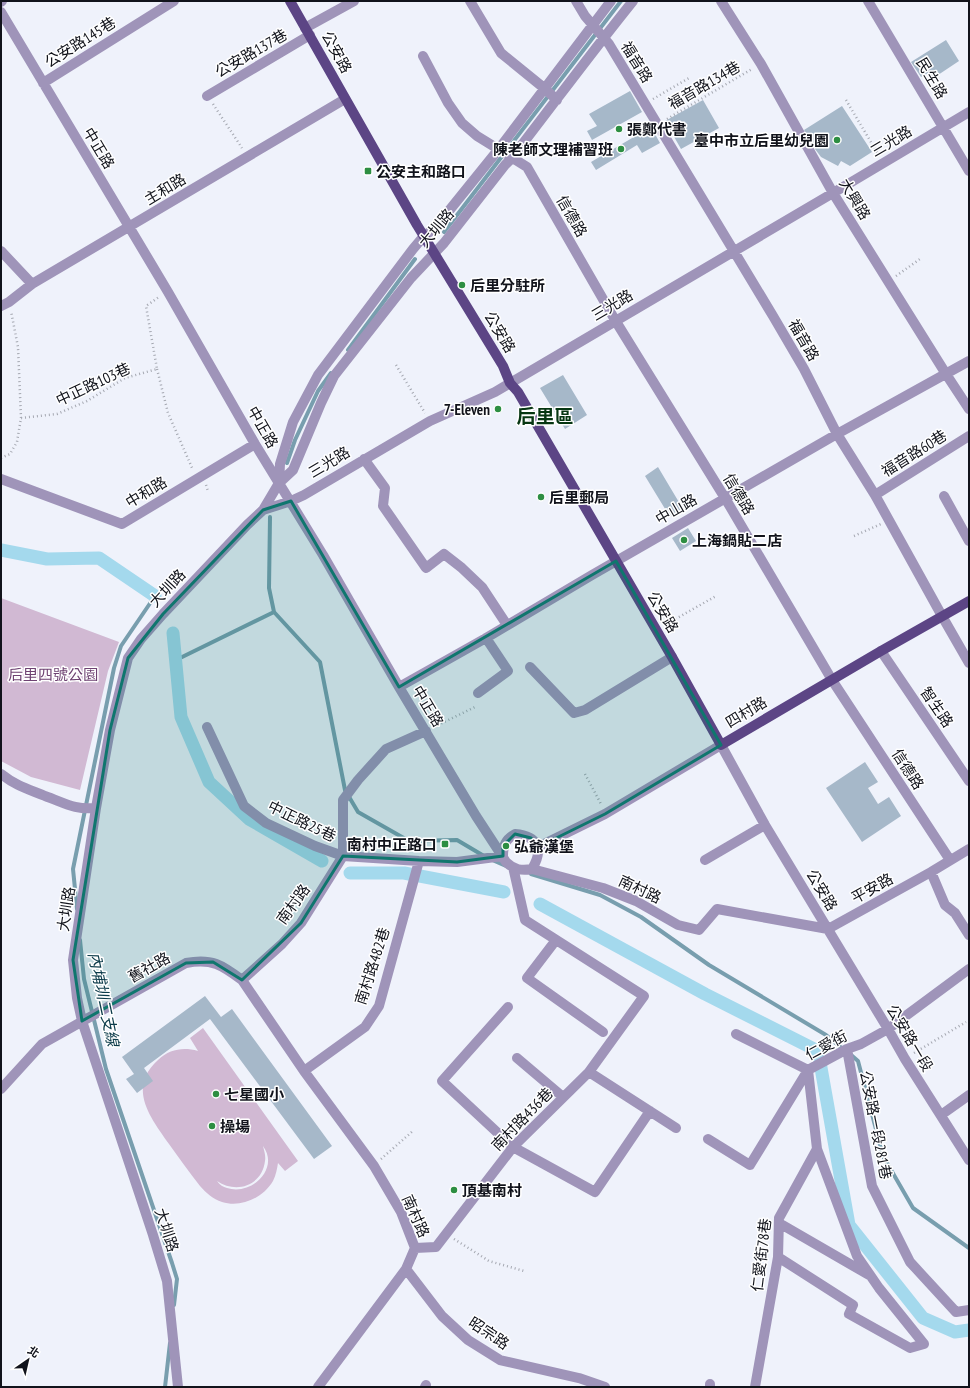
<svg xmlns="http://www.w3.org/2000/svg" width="970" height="1388" font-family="'PT Sans Narrow','Noto Sans TC',sans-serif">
<rect width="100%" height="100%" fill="#eff2fb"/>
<path fill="#d1b9d3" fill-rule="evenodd" d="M1 598 119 642 108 671 80 790 31 777 1 761Z
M203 1028 298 1161 285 1171 278 1163C277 1169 276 1175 273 1181 263 1198 241 1208 222 1202 213 1199 206 1193 200 1186 189 1172 179 1158 169 1144 150 1117 127 1088 158 1060 170 1049 183 1047 198 1051L190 1038ZM263 1146C280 1169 251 1196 227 1188 223 1187 220 1185 217 1181 236 1194 262 1186 265 1161 266 1156 264 1150 263 1146Z"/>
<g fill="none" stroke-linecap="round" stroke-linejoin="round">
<path stroke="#789eae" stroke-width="4" d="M444 232 621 1
M348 350 415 259
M287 463 295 440 318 391 331 373
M270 517 269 588 274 612 320 662 345 790 358 812 409 841 457 840 484 856
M176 660 274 612
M490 859 506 866
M531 874 600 895 641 917 709 965 826 1035 844 1050
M77 909 73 869 114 668 121 646 155 596
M80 940 84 979 106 1069 172 1263 177 1279 174 1305
M850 1054 858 1061 883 1156 913 1208 969 1248
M165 1387 170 1343"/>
<path stroke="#a4d9ed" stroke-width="13" d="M1 550 47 559 99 558 155 596
M173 633 181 717 209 782 249 819 322 861
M350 873H404L504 892
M540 904 705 994 818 1051 849 1225 923 1318 955 1332 969 1330"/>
</g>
<path fill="#a6b8c9" d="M946 40 959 61 932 79 928 73 921 77 911 62Z
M630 91 642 112 592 140 587 131 597 126 589 114Z
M703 100 719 128 681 149 665 121Z
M842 106 872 152 850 166 841 161 838 166 821 157 815 149 804 130Z
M651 127 660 143 642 153 637 145 596 170 591 162Z
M563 375 587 415 565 429 540 388Z
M658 467 683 509 670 517 645 476Z
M688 528 696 541 680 551 672 538Z
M865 762 878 782 868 788 878 804 889 797 901 816 862 842 826 788Z
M205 996 221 1017 232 1009 332 1146 314 1159 210 1019 144 1068 153 1081 137 1093 126 1079 134 1074 122 1057Z"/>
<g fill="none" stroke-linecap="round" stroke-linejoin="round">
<path stroke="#a5a8b1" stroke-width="2.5" stroke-dasharray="1 3" stroke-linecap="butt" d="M653 99 689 78
M846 100 878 154
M213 104 242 148
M667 119 752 69
M896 276 920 259
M396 365 425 413
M157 369 168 413 193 470
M21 418 57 414 87 401 125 378 157 369 146 306 159 297
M1 458 10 454 17 442 21 418 18 347 11 311
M206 485 208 491
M854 536 881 524
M665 625 716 596
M434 727 475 707
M585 774 601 804
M914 1053 966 1022
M381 1159 414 1130
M454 1239 489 1261 524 1271"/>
<path stroke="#9f94b9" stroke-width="10" d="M470 1 501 53 544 88 557 100
M576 1 585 16 609 44 773 316 804 369 837 434 875 495 942 616 969 663
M721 1 761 64 833 193 946 374 969 409
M868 1 969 171
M1 2 2 1
M1 12 168 292 255 444 323 555 399 687 476 816 506 862C514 870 522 871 532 869L603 888 636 901 678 925 699 930 717 909 828 929
M305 28 354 1
M423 56 448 103 462 123 477 136 527 167 615 320 725 498 832 680 950 860
M43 83 174 1
M207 96 310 35
M1 251 32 284
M1 306 9 302 32 284 345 99
M364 459 385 488 383 506 426 568 444 554 462 568 482 587 507 625
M1 479 122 524 255 444
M279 483 280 464 293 422 318 375 413 249 424 236 435 228 498 150 611 1
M875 495 969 436
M944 496 969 541
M263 510 291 501 304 495 430 421 495 392 833 193 969 112
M881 651 969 781
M530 667 574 713 585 710 672 657
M399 687 486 638 592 575 837 434 969 361
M478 693 508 671 486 638
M207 727 244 806 266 823 315 846 343 856V800L358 780 386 749 426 731
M1 774C16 786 28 789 45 796 65 803 74 810 96 808
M538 847 605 814 721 745 765 825 888 1029 905 1059 969 1160
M503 856C503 845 506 839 515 834 538 836 544 849 532 869
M705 860 765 825
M931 872 945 905 955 913 969 935
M828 929 931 872 969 849
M556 940 527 978 603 1032
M508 1007 442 1081 513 1147 595 1192 650 1111
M736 1034 808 1070 817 1149 779 1218 778 1257 755 1387
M847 1049 872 1186 910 1262 956 1312 969 1310
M517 1058 563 1097
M304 1071 365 1027 379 1006 419 861
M589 1072 676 1128
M1 1089 42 1044 186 963C212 958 222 965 242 980
M941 1115 969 1095
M708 1139 750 1165 808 1070 847 1049 861 1044 888 1029 969 969
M779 1223 869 1275
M415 1248 436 1247 513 1147 589 1072 644 996 525 920 513 867
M778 1257 853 1305 849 1314 910 1348 924 1344 879 1288 857 1256 817 1149
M406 1269 442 1316 468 1340 500 1360 579 1378 605 1387
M178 1387 167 1281 153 1235 82 1021 77 998 73 960 96 808 110 730 128 658 141 639 163 614 247 525 263 510 279 483 293 470 321 403 334 376 411 278 444 243 505 165 511 159C552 106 591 53 633 1
M318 1387 406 1269 415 1248 401 1212 374 1166 304 1071 242 980 282 944 301 923 343 856 419 861 457 862 503 856
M425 1387 426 1385
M710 1387V1384"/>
<path stroke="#5c4585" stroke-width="10" d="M290 1 417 225 503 366 510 383 518 392 672 657 721 745 881 651 969 601"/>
</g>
<path fill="#0f766e" fill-opacity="0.2" stroke="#0f766e" stroke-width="3" stroke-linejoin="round" d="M291 501 399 687 616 561 721 745 605 814 538 847 531 838 515 834 503 846V856L457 862 343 856 301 923 242 980 213 962 186 963 82 1021 73 960 110 730 128 658 163 614 263 510Z"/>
<g fill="#2d8e42" stroke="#fff" stroke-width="1.5">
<circle cx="619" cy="129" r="4"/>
<circle cx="837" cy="140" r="4"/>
<circle cx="621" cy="149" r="4"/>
<rect x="364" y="167" width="8" height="8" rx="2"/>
<circle cx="462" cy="285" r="4"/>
<circle cx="498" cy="409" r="4"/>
<circle cx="541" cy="497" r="4"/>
<circle cx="684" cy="540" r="4"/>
<rect x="441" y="840" width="8" height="8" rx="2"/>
<circle cx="506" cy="846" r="4"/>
<circle cx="216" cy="1094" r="4"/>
<circle cx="212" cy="1126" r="4"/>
<circle cx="454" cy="1190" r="4"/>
</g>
<g text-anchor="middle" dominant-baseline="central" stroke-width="3" stroke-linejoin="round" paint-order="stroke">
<g font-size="15" fill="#11131b" stroke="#fff">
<text transform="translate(80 42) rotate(-32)">公安路145巷</text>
<text transform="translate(337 52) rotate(61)">公安路</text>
<text transform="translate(251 53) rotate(-30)">公安路137巷</text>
<text transform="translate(637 62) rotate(58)">福音路</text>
<text transform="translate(932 78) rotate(59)">民生路</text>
<text transform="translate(704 85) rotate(-30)">福音路134巷</text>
<text transform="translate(891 141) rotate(-31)">三光路</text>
<text transform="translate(99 148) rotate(59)">中正路</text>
<text transform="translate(165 189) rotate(-31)">主和路</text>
<text transform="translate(855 199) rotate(59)">大興路</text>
<text transform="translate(572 216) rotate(60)">信德路</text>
<text transform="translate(436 228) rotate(-50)">大圳路</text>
<text transform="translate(612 305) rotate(-31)">三光路</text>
<text transform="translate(500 332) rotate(59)">公安路</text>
<text transform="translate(804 340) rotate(60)">福音路</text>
<text transform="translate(93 384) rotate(-25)">中正路103巷</text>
<text transform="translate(263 427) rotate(60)">中正路</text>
<text transform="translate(914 453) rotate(-32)">福音路60巷</text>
<text transform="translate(329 462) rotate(-31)">三光路</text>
<text transform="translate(146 492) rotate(-31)">中和路</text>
<text transform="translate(739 494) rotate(59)">信德路</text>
<text transform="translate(676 509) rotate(-30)">中山路</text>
<text transform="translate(167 588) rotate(-47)">大圳路</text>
<text transform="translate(663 612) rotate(59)">公安路</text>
<text transform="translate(428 706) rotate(59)">中正路</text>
<text transform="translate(937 707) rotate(56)">智生路</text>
<text transform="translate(746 712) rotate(-31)">四村路</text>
<text transform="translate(908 769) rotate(57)">信德路</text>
<text transform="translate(302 821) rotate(26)">中正路25巷</text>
<text transform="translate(872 888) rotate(-29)">平安路</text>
<text transform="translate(640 889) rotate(25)">南村路</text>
<text transform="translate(822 890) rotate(59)">公安路</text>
<text transform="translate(293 904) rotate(-54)">南村路</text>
<text transform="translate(66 909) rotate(-81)">大圳路</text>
<text transform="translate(372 966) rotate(-72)">南村路482巷</text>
<text transform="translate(149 967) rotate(-29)">舊社路</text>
<text transform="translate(910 1038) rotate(59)">公安路一段</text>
<text transform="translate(826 1045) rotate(-28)">仁愛街</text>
<text transform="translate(522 1119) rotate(-46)">南村路436巷</text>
<text transform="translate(876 1125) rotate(79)">公安路一段281巷</text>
<text transform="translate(416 1216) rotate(66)">南村路</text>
<text transform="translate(167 1230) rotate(72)">大圳路</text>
<text transform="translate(761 1255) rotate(-83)">仁愛街78巷</text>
<text transform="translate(489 1333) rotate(34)">昭宗路</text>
</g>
<g font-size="15" font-weight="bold" fill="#11131b" stroke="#fff" text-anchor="start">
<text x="627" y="129">張鄭代書</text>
<text x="829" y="140" text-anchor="end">臺中市立后里幼兒園</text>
<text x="613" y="149" text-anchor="end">陳老師文理補習班</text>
<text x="376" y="171">公安主和路口</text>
<text x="470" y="285">后里分駐所</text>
<text x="490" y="409" text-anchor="end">7-Eleven</text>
<text x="549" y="497">后里郵局</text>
<text x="692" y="540">上海鍋貼二店</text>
<text x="437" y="844" text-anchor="end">南村中正路口</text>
<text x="514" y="846">弘爺漢堡</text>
<text x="224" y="1094">七星國小</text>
<text x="220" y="1126">操場</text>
<text x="462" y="1190">頂基南村</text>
</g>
<g font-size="15" fill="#6e4272" stroke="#fff">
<text x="53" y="674">后里四號公園</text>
</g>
<g font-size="16" font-style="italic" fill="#0c3b4a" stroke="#fff">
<text transform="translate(104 999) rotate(78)">內埔圳二支線</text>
</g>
<g font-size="19" font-weight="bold" fill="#063612" stroke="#fff">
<text x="545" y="416">后里區</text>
</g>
</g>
<rect width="970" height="1388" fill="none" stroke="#11131b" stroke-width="4"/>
<g transform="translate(28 1360) rotate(34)" stroke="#ffffff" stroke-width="3" paint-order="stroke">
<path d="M0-3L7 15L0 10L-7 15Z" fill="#11131b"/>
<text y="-6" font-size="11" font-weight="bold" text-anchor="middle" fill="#11131b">北</text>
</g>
</svg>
